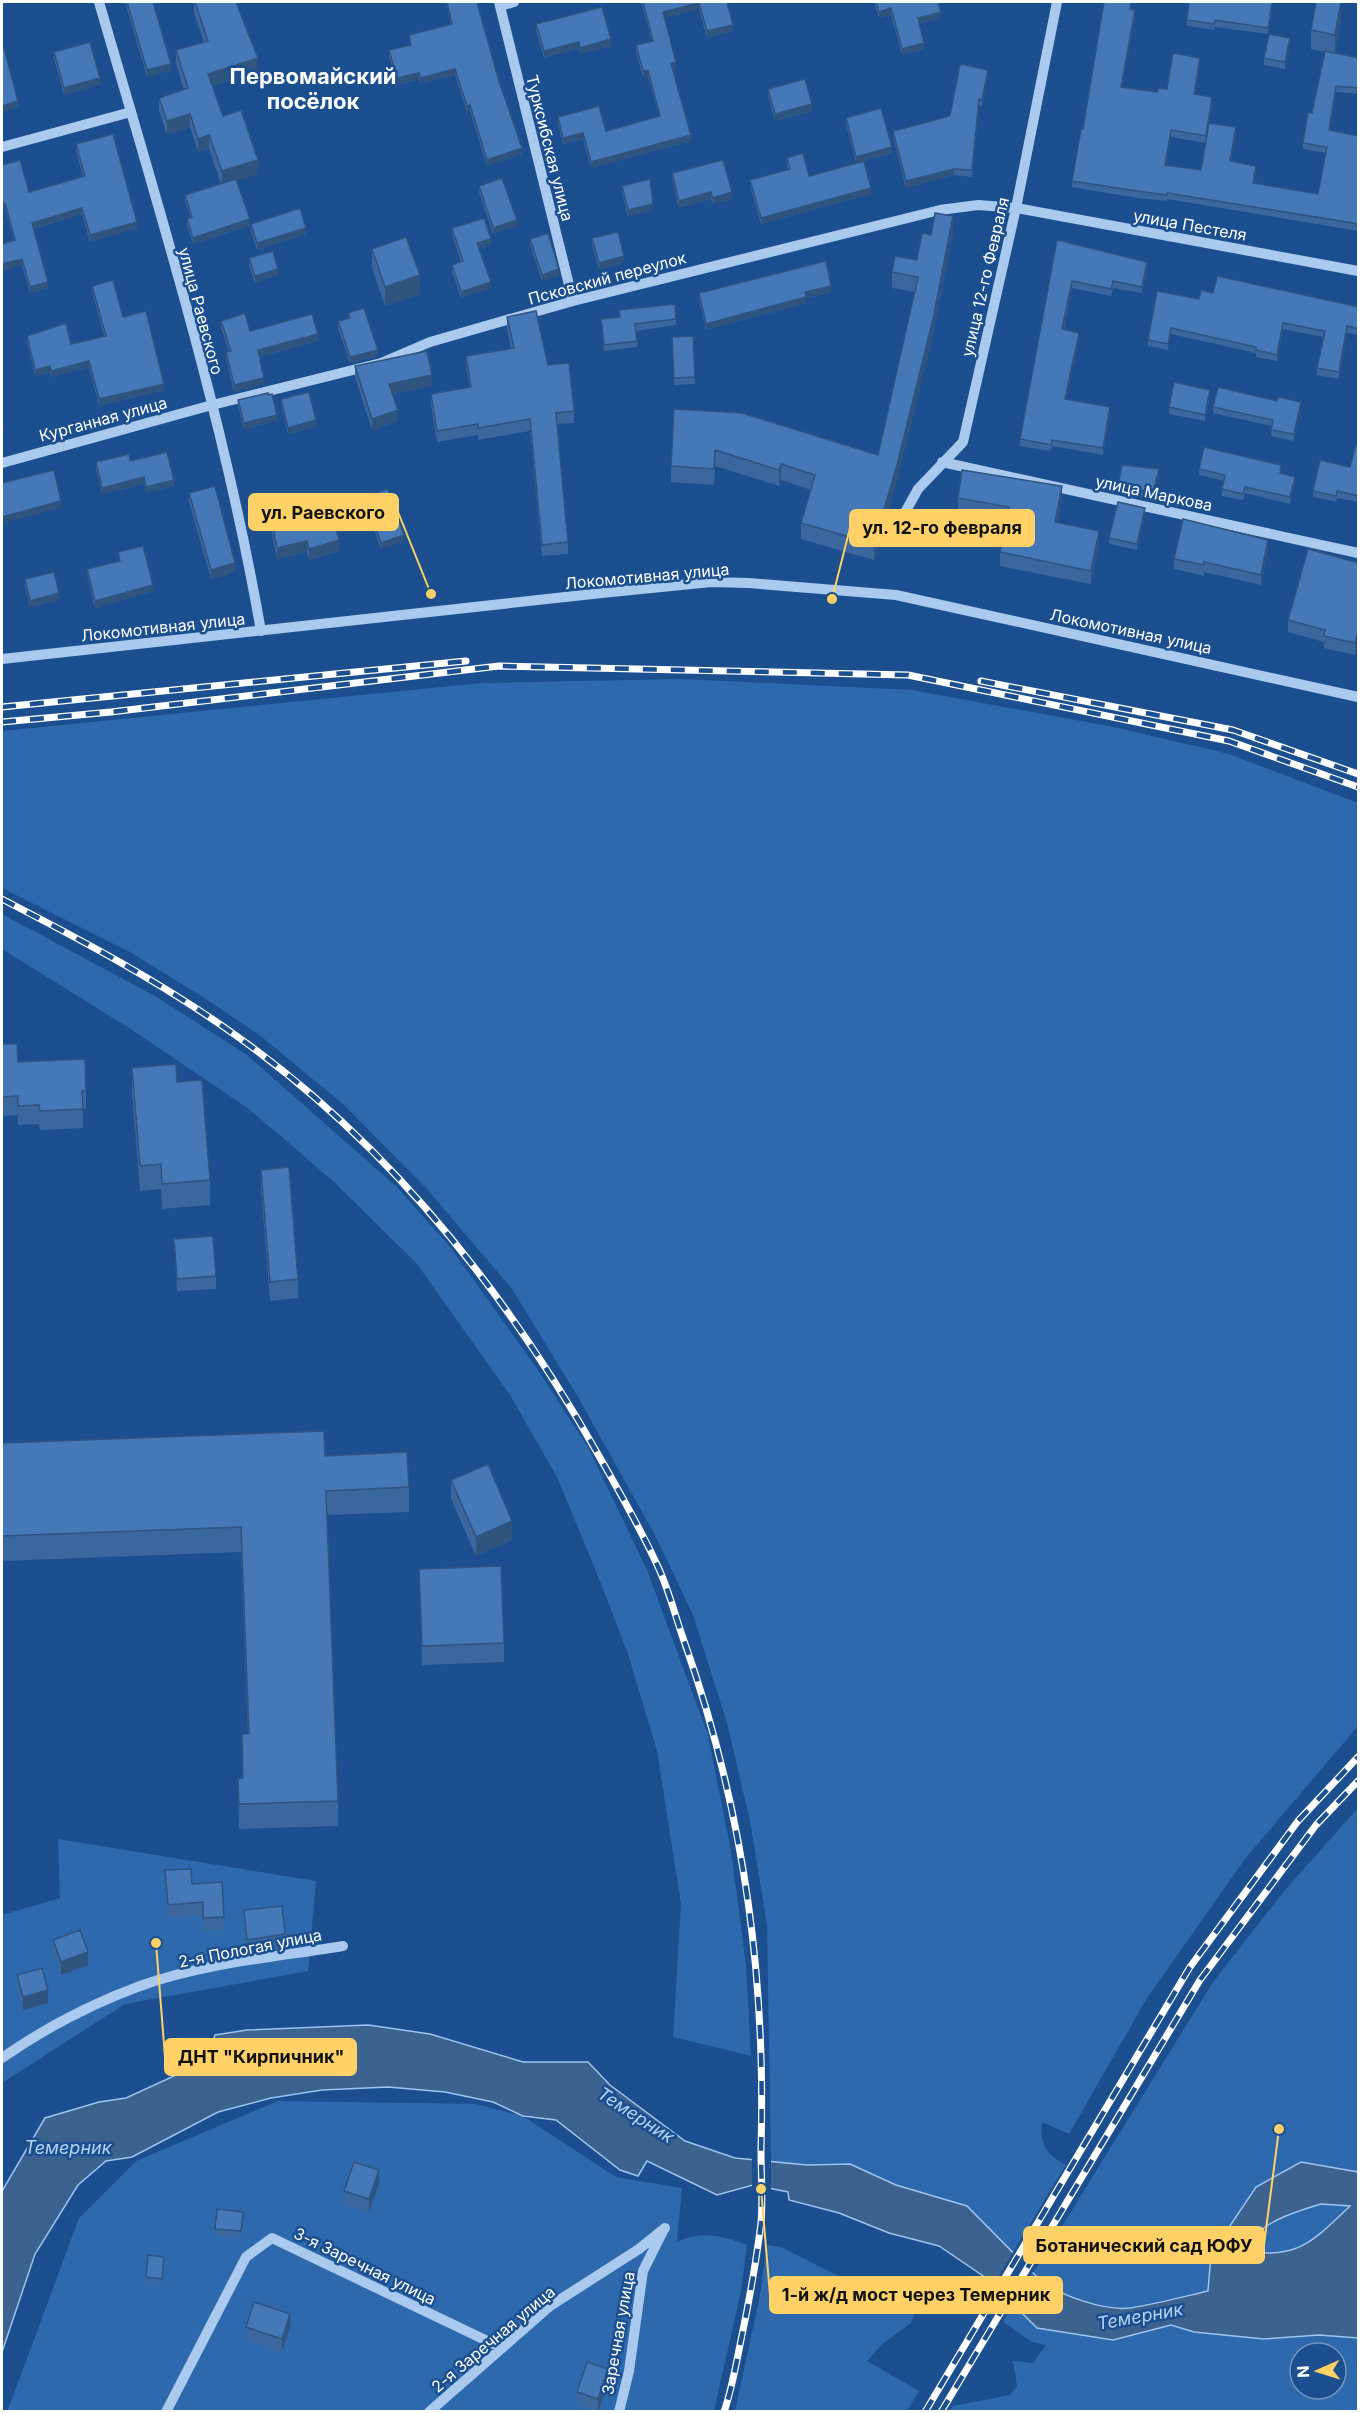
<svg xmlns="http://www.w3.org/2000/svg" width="1360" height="2413" font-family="Inter,sans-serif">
<rect width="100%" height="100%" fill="#1b4f8f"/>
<path fill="#2e69ad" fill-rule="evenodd" d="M682 679 912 690 1114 727 1229 754 1358 803V1726L1245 1859 1147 1998 1069 2134 1042 2122C1039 2144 1047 2155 1066 2165L1013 2252 967 2206 896 2185 850 2164 807 2165 771 2161 767 1925 750 1821 727 1723 693 1615 656 1537 578 1397 512 1289 427 1189 345 1106 262 1037 209 1001 130 952 2 888V731L482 683Z
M2 914 155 996 247 1055 397 1187 450 1247 536 1367 589 1449 647 1570 708 1735 731 1851 746 1965 751 2056 673 2037 681 1904 657 1751 628 1654 598 1576 557 1477 510 1395 417 1264 333 1181 249 1109 129 1028 2 949Z
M1358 1808V2411L949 2412 953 2406 1010 2395 1017 2386 1013 2361 1033 2363 1046 2345 1032 2342 1003 2322 1014 2304 1024 2314 1079 2298 1055 2290 1033 2273 1213 1982 1285 1890ZM1300 2353H1336V2389H1300Z
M58 1839 316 1881 308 1971 125 2004 2 2083V1915L60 1898Z
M278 2101 476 2104 523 2116 616 2177 682 2188 677 2242C701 2230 723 2236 747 2245L741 2291 714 2411 7 2412 79 2218 136 2161Z
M767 2245 781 2247 838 2276 909 2306 915 2312 911 2323 881 2345 867 2361 919 2391 907 2411H735L760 2295Z"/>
<path fill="#3c6290" stroke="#9cc4f0" stroke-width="1.5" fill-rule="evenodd" d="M368 2025 430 2034 523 2062H588L610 2085 685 2141 735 2158 807 2165 850 2164 896 2185 967 2206 1042 2282C1064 2296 1103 2311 1130 2308 1156 2304 1182 2297 1208 2291L1211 2254 1256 2187 1301 2162 1358 2172V2338L1319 2335 1264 2339 1194 2332 1171 2325 1113 2340 1037 2328 989 2280 939 2246 889 2233 839 2213 789 2200 788 2192 753 2185 717 2195 647 2161 638 2176 620 2170 556 2120 523 2116 493 2102 445 2092 388 2087 322 2090 271 2098 218 2112 132 2157 106 2161 78 2185 35 2254 2 2352V2191L45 2118 99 2102 126 2098 233 2049V2043H212L215 2035 247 2030ZM1321 2204 1350 2206C1315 2239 1298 2260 1248 2251 1253 2223 1296 2212 1321 2204Z"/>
<path fill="#1b4f8f" d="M752 2157 771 2159V2192L752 2189Z
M1015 2249 1034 2270 1012 2307 992 2287Z"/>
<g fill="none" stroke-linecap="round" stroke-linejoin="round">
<path stroke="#a9c9ee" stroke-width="10" d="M99 2C159 209 224 418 261 631
M499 2 573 301
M500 6 514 2
M2 147 131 112
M942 462 1358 553
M2 463 212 405 381 363 430 342 573 301 940 210 978 205 1016 208 1358 271
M892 536 918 489 963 442 1016 208 1057 2
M2 659 602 593 711 582 748 583 896 595 1358 697
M2 2058C45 2028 91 2004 140 1986 204 1963 276 1957 343 1946
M166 2412 246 2257 272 2238 502 2348
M429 2412 550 2306 639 2249 665 2228
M619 2412 629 2371 643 2271 663 2231"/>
<defs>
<path id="rail" d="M981 681 1233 730 1358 774
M2 707 466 661
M2 722 111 712 499 666 908 675 1229 741 1358 787
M2 899C83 941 163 983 238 1037 390 1145 508 1295 599 1456 620 1493 642 1531 659 1569 669 1591 675 1615 683 1638 728 1764 754 1898 760 2031 762 2071 762 2111 761 2150 761 2174 763 2199 761 2223 756 2263 749 2302 741 2340 736 2364 732 2389 724 2412
M925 2412 1190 1967 1298 1821 1358 1757
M941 2412 1200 1980 1316 1825 1358 1781"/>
</defs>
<use href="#rail" stroke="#fff" stroke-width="7"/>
<use href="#rail" stroke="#1b4f8f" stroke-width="4.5" stroke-dasharray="14" stroke-linecap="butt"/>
</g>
<path fill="#3a679d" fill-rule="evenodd" d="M125 2H153L171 70 147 77Z
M194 2 258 72 212 86 223 116 258 174 237 180 250 226 193 244 187 225V219L191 218 185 201V195L221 184 209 149 198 152 190 127 167 135 159 111V98L184 90 176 64V50L204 42 194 14Z
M446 2H477L498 78 522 154 487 166 470 111 467 112 455 75 420 84 419 79 397 85 389 57V50L410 45 409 35 451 24Z
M641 2H729H727L733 31 707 38 699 9 665 18 676 69 672 70 691 141 591 168 583 139 563 144 558 124V117L606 131 659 116 648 76 643 78 636 52V45L652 41Z
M874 2H938L941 18 919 24 924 49 902 55 891 15 879 18Z
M1272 6 1268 34 1215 27 1214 30 1187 26V20Z
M1131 9 1135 16 1122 87 1157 92 1167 89 1200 64 1195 94 1212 103 1209 123 1236 134 1231 162 1256 172 1254 183 1318 194 1326 153 1303 149V143L1312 113 1325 52 1311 49V30L1341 18 1335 53 1359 58V94L1336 92 1330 131 1359 136V231L1167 199V201L1137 198 1072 187V181L1083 129ZM1171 137 1206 143 1201 170 1166 165Z
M536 24 611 46 580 54 579 48 544 58 536 31Z
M1290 44 1285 69 1264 65V58Z
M54 52 100 85 64 95 54 59Z
M988 76 982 106H979L972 177 954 175 906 188 893 137V131L950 116Z
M768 89 812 111 775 121 768 95Z
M846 118 892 153 864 161 871 194 761 224 750 186V180L788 170 787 164V158L809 176 856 163 846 124Z
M76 144 137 228 90 242 82 214 34 229 48 288 30 293 22 265 2 271V244L14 240 5 209 2 210V165L29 192 83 177 76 151Z
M672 173 732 199 713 204 711 199 679 208 672 179Z
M479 186 517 226 493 234 479 192Z
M622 186 653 210 628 217 622 192Z
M251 224 306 234 257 250 251 230Z
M452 228 491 245 479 249 491 288 461 298 452 271V265L461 262 452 234Z
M953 232 933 335 897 480 874 560 801 539V523L811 490 781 480 779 486 715 466 714 485 671 482V466L742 413 878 455 915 292 892 288V272L917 260 931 235Z
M592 238 624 262 599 270 592 245Z
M530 239 559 276 542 281 530 245Z
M1057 240 1147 269 1142 293 1113 288 1111 296 1072 288 1064 330 1079 339 1066 399 1110 413 1103 455 1052 446 1051 451 1020 446V439Z
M372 249 420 294 385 306 372 268Z
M249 258 278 275 255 283 249 265Z
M92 286 164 390 99 406 89 367 51 377 50 373 35 376 27 342V336L71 344 104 336 92 292Z
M699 293H831L806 298V303L706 330 699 299Z
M1213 293 1359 307V335L1347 333 1339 379 1317 375V368L1323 337 1283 329 1277 361 1256 357V353L1171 334 1168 350 1148 346V340L1199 299Z
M619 310 676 319V325L636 331 637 347 604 351 601 319 619 317Z
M348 313 378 356 350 363 338 328V321L348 318Z
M507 317 548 365 574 411V423L557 424 568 542V554L542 556 530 431 478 440V435L437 442 431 405V394L470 388 466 367V356L511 349 507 329Z
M221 321 250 331 318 341 259 357 264 384 234 392 226 358V352L229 351 221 327Z
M693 336 695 384 674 385 672 337Z
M355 366 432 386 393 394 398 421 372 430 355 377Z
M268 395 277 421 244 429 238 406V400Z
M1210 396 1205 421 1169 414V407Z
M281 399 316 427 288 434 281 405Z
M1213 407 1301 409 1294 441 1271 436 1272 426 1213 413Z
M1359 445V502L1337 498 1336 502 1313 497V491L1350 467Z
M130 461 174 486 146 493 144 484 102 494 96 469V462Z
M1199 469 1281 472V474L1295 483 1290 504 1245 493 1243 500 1222 496V489L1224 481 1199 475Z
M1159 476 1153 500 1118 492V485Z
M189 493 235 573 211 579 189 502Z
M365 497 404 541 381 549 365 503Z
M958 498 1062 500 1057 522 1099 544 1091 584 1000 566V552L1006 520 958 512Z
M297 506 339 551 309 560 307 552 277 559 272 533V522L297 516Z
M1145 514 1137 550 1109 544V538Z
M1268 550 1261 585 1204 572V576L1174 569V559Z
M118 552 153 591 95 608 87 575V569L119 561Z
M1359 563V639L1355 655 1324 648V642L1288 632V620Z
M25 579 59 600 30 607 25 586Z
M2 1044 18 1062 86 1090V1109H83V1128L40 1130 39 1124 18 1125V1115L2 1116Z
M132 1068 177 1082 210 1180V1205L162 1209 161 1189 140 1191 132 1093Z
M261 1170 298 1279V1298L270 1301 261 1189Z
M174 1239 216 1276V1289L177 1291Z
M2 1443 325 1456 409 1487V1512L327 1515 338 1801V1826L239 1829 238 1779 242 1778V1734H248L241 1552 2 1561Z
M451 1480 512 1540 476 1556 451 1499Z
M419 1569 504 1643V1662L422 1665Z
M165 1870 192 1884 224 1917V1930L203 1931V1915L168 1918Z
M244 1910 285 1934V1947L247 1953 244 1923Z
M53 1940 88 1965 61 1975 53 1953Z
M17 1975 48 2003 23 2010 17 1988Z
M379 2183 369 2212 344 2204V2191Z
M243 2218 241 2238 215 2235V2229Z
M164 2264 162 2285 146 2284V2277Z
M246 2327H290L282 2352 246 2340Z
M608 2382 598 2412 577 2405V2392Z"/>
<path fill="#305480" d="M1272 2V6L1268 34V28Z
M1341 2V18L1335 54V35Z
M699 3V9L663 19V12Z
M891 8V15L879 18V12Z
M1135 10V16L1121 93V87Z
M941 12V18L918 24V18Z
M733 25V31L707 38V31Z
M1290 38V44L1285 69V62Z
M611 39V46L580 54V48Z
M579 42V48L544 58V51Z
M924 43V49L902 55V49Z
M258 58V72L208 87V74Z
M1200 58V64L1194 100V94Z
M676 62V69L671 70V64Z
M171 64V70L147 77V70Z
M455 69V75L420 84V78Z
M648 70V76L643 78V71Z
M988 70V76L982 106V100Z
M419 73V79L397 85V78Z
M100 78V85L64 95V88Z
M1336 86V92L1329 137V130Z
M1212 97V103L1206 143V136Z
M979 99V106L972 177V170Z
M18 101V108L2 112V106Z
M812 104V111L775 121V114Z
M470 105V111L467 112V106Z
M190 114V127L167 135V121Z
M1236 127V134L1230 168V161Z
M1171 130V137L1165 171V165Z
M583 133V139L563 144V138Z
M209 135V149L198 152V139Z
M691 135V141L591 168V162Z
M892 147V153L856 163V157Z
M522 148V154L487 166V160Z
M258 160V174L222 185V171Z
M954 169V175L906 188V181Z
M871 188V194L761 224V218Z
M711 192V199L679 208V201Z
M732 192V199L713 204V198Z
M5 203V209L2 210V204Z
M653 204V210L628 217V210Z
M82 208V214L32 229V223Z
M953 216V232L933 335 897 480 874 560V544Z
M250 219V226L193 244V238Z
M517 220V226L493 234V228Z
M137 222V228L90 242V235Z
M306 228V234L257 250V243Z
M491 239V245L477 250V243Z
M624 256V262L599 270V263Z
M22 259V265L2 271V264Z
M1147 262V269L1142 293V287Z
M278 269V275L255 283V276Z
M559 269V276L542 281V275Z
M420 275V294L385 306V287Z
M1072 281V288L1062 336V329Z
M48 282V288L30 293V287Z
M491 282V288L461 298V292Z
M831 286V293L806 298V303L706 330V324L805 292Z
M1283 323V329L1277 361V355Z
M1347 326V333L1339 379V372Z
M1171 328V334L1168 350V344Z
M1079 333V339L1065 406V399Z
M318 334V341L258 357V350Z
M378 350V356L350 363V357Z
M89 361V367L51 377V371Z
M50 366V373L35 376V370Z
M432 375V386L389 395V384Z
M264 378V384L234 392V385Z
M164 384V390L99 406V399Z
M1210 390V396L1205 421V415Z
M1301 402V409L1294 441V434Z
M1110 407V413L1103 455V448Z
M398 410V421L372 430V419Z
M277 415V421L244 429V423Z
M316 420V427L288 434V428Z
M4 425V432H2V426Z
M781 464V480L779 486V470Z
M1159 469V476L1153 500V493Z
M144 477V484L102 494V488Z
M1295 477V483L1290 504V497Z
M174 480V486L146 493V487Z
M1062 486V500L1055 535V522Z
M61 501V508L2 523V517Z
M1145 508V514L1137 550V544Z
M1099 531V544L1091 584V571Z
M404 535V541L381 549V543Z
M339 540V551L309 560V549Z
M1268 540V550L1261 585V575Z
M307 541V552L277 559V548Z
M235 563V573L211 579V570Z
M153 585V591L95 608V601Z
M59 593V600L30 607V601Z
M1359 627V639L1355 655V643Z
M512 1521V1540L476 1556V1537Z
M88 1952V1965L61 1975V1962Z
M48 1990V2003L23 2010V1997Z
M379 2170V2183L369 2212V2199Z
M290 2314V2327L282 2352V2339Z
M608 2369V2382L598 2412V2399Z"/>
<path fill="#4478b7" stroke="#305480" stroke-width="1.5" d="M127 2H153L171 64 147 70Z
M195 2H236L258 58 208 74 223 116 241 110 258 160 222 171 209 135 198 139 190 114 167 121 159 98 188 88 176 50 208 41Z
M447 2H477L498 78 522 148 487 160 470 105 467 106 455 69 420 78 419 73 397 78 389 50 411 45 409 35 452 24Z
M643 2H727L733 25 707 31 699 3 663 12 676 62 671 64 691 135 591 162 583 133 563 138 558 117 599 106 606 131 660 116 648 70 643 71 636 45 653 41Z
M876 2H938L941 12 918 18 924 43 902 49 891 8 879 12Z
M1104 2H1131L1130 9 1135 10 1121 87 1157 92 1158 88 1167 89 1173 53 1200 58 1194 94 1212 97 1206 136 1171 130 1165 165 1201 170 1209 123 1236 127 1230 161 1256 166 1253 183 1318 194 1327 147 1303 143 1308 112 1312 113 1325 51 1359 58V88L1336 86 1329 130 1359 136V224L1167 193V195L1137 191 1072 181 1081 129H1083Z
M1189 2H1272L1268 28 1215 20 1214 24 1187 20Z
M1316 2H1341L1335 35 1311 30Z
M602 7 611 39 580 48 579 42 544 51 536 24Z
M1269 34 1290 38 1285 62 1264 58Z
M90 42 100 78 64 88 54 52Z
M4 48 18 101 2 106V49Z
M960 64 988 70 982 100 979 99 972 170 954 169 906 181 893 131 950 116Z
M805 79 812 104 775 114 768 89Z
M881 108 892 147 856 157 846 118Z
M113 134 137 222 90 235 82 208 32 223 48 282 30 287 22 259 2 264V244L15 240 5 203 2 204V165L20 160 29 192 85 176 76 144Z
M803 153 809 176 864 161 871 188 761 218 750 180 790 169 787 158Z
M723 160 732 192 713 198 711 192 679 201 672 173Z
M502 178 517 220 493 228 479 186Z
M236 179 250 219 193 238 187 219 192 217 185 195Z
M650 179 653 204 628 210 622 186Z
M300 208 306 228 257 243 251 224Z
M935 213 953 216 933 319 897 465 874 544 801 523 815 475 781 464 779 470 715 450 714 469 671 466 674 409 742 413 878 455 918 277 892 272 895 256 917 260 922 233 931 235Z
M484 218 491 239 477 243 491 282 461 292 452 265 463 261 452 228Z
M618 232 624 256 599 263 592 238Z
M548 233 559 269 542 275 530 239Z
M406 237 420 275 385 287 372 249Z
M1057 240 1147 262 1142 287 1113 281 1111 289 1072 281 1062 329 1079 333 1065 399 1110 407 1103 448 1052 440 1051 445 1020 439Z
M273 251 278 269 255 276 249 258Z
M826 261 831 286 805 292 806 297 706 324 699 293Z
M1217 276 1359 307V329L1347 326 1339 372 1317 368 1325 331 1283 323 1277 355 1256 350V347L1171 328 1168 344 1148 340 1157 291 1199 299 1201 290 1213 293Z
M113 280 123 317 146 311 164 384 99 399 89 361 51 371 50 366 35 370 27 336 66 323 71 344 106 336 92 286Z
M675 304 676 319 635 324 637 341 604 345 601 319 620 317 619 310Z
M364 308 378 350 350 357 338 321 350 318 348 313Z
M536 311 548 365 569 363 574 411 556 413 568 542 542 545 530 419 478 428V424L437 431 431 394 471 387 466 356 514 348 507 317Z
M245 313 250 331 312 314 318 334 258 350 264 378 234 385 226 352 231 351 221 321Z
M693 336 695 377 674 378 672 337Z
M427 351 432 375 389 384 398 410 372 419 355 366Z
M1174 382 1210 390 1205 415 1169 407Z
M1218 387 1277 401 1278 397 1301 402 1294 434 1271 430 1273 420 1213 407Z
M309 392 316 420 288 428 281 399Z
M268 393V395L272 394 277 415 244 423 238 400Z
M1356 445H1359V496L1337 491 1336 496 1313 491 1320 460 1350 467Z
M1204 447 1281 465 1280 473 1295 477 1290 497 1245 487 1243 494 1222 489 1225 475 1199 469Z
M167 452 174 480 146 487 144 477 102 488 96 462 129 454 130 461Z
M1122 465 1159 469 1153 493 1118 485Z
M54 470 61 501 2 517V483Z
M962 470 1062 486 1055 522 1099 531 1091 571 1000 552 1009 507 958 498Z
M215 486 235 563 211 570 189 493Z
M388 489 404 535 381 543 365 497Z
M326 497 339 540 309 549 307 541 277 548 272 522 299 516 297 506Z
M1118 502 1145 508 1137 544 1109 538Z
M1183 519 1268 540 1261 575 1204 562V565L1174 559Z
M143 546 153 585 95 601 87 569 120 561 118 552Z
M1308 549 1359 563V627L1355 643 1324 636 1325 630 1288 620Z
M54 572 59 593 30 601 25 579Z
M2 1044H17L18 1062 85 1059 86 1090 82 1091 83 1109 40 1111 39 1105 18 1106V1096L2 1097Z
M176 1064 177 1082 202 1080 210 1180 162 1184 161 1164 140 1166 132 1068Z
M289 1167 298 1279 270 1282 261 1170Z
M213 1236 216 1276 177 1279 174 1239Z
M324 1431 325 1456 407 1452 409 1487 326 1491 338 1801 239 1804 238 1779 243 1778 242 1734H249L241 1527 2 1536V1443Z
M488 1464 512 1521 476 1537 451 1480Z
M501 1566 504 1643 422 1646 419 1569Z
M191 1869 192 1884 222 1882 224 1917 203 1918V1902L168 1905 165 1870Z
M282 1906 285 1934 247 1940 244 1910Z
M80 1930 88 1952 61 1962 53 1940Z
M42 1968 48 1990 23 1997 17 1975Z
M354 2162 379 2170 369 2199 344 2191Z
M217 2209 243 2212 241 2231 215 2229Z
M148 2255 164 2257 162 2279 146 2277Z
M254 2302 290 2314 282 2339 246 2327Z
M587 2362 608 2369 598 2399 577 2392Z"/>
<g text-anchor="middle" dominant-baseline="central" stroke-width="5" stroke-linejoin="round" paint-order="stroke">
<g font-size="16" fill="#fff" stroke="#1b4f8f">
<text transform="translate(550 148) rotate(76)">Турксибская улица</text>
<text transform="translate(1190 225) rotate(10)">улица Пестеля</text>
<text transform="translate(985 277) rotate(-77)">улица 12-го Февраля</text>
<text transform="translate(607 278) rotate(-15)">Псковский переулок</text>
<text transform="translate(201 311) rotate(75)">улица Раевского</text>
<text transform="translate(103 419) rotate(-15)">Курганная улица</text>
<text transform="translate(1154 493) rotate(12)">улица Маркова</text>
<text transform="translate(647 576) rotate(-5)">Локомотивная улица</text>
<text transform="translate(163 627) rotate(-6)">Локомотивная улица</text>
<text transform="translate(1131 631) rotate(12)">Локомотивная улица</text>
<text transform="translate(250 1948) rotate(-11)">2-я Пологая улица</text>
<text transform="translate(365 2266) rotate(26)">3-я Заречная улица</text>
<text transform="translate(618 2333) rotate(-80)">Заречная улица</text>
<text transform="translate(493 2339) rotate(-40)">2-я Заречная улица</text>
</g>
<g font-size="18" font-style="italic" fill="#b5d3f5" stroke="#1b4f8f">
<text transform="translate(636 2115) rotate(33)">Темерник</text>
<text x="68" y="2147">Темерник</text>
<text transform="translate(1140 2316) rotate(-10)">Темерник</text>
</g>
<g font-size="22" font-weight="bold" fill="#fff" stroke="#1b4f8f">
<text x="313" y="76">Первомайский<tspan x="313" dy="25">посёлок</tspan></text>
</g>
</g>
<path fill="none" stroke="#ffd166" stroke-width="2" d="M431 594L398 512M832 599L850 528M156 1943L165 2057M1279 2129L1264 2245M761 2189L770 2295"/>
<g fill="#ffd166" stroke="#1b4f8f" stroke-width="2">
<circle cx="431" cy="594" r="6"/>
<circle cx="832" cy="599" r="6"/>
<circle cx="156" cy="1943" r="6"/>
<circle cx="1279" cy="2129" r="6"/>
<circle cx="761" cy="2189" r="6"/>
</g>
<g fill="#ffd166" stroke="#ffd166" stroke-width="2">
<rect x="249" y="494" width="149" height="36" rx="6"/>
<rect x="850" y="510" width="184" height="36" rx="6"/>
<rect x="165" y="2039" width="191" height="36" rx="6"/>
<rect x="1024" y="2227" width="240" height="36" rx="6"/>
<rect x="770" y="2277" width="292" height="36" rx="6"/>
</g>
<g font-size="18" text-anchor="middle" font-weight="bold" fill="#111">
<text x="323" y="519">ул. Раевского</text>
<text x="942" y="534">ул. 12-го февраля</text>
<text x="261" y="2063">ДНТ "Кирпичник"</text>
<text x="1144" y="2252">Ботанический сад ЮФУ</text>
<text x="916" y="2301">1-й ж/д мост через Темерник</text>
</g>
<rect width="1360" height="2413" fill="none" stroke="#ffffff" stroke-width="6"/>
<g transform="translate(1318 2371) rotate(267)"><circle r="28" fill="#1b4f8f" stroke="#7695bc" stroke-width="1.5"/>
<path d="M0-4.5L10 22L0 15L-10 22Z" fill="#ffd166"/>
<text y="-9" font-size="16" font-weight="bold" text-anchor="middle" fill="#ffffff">N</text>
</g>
</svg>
